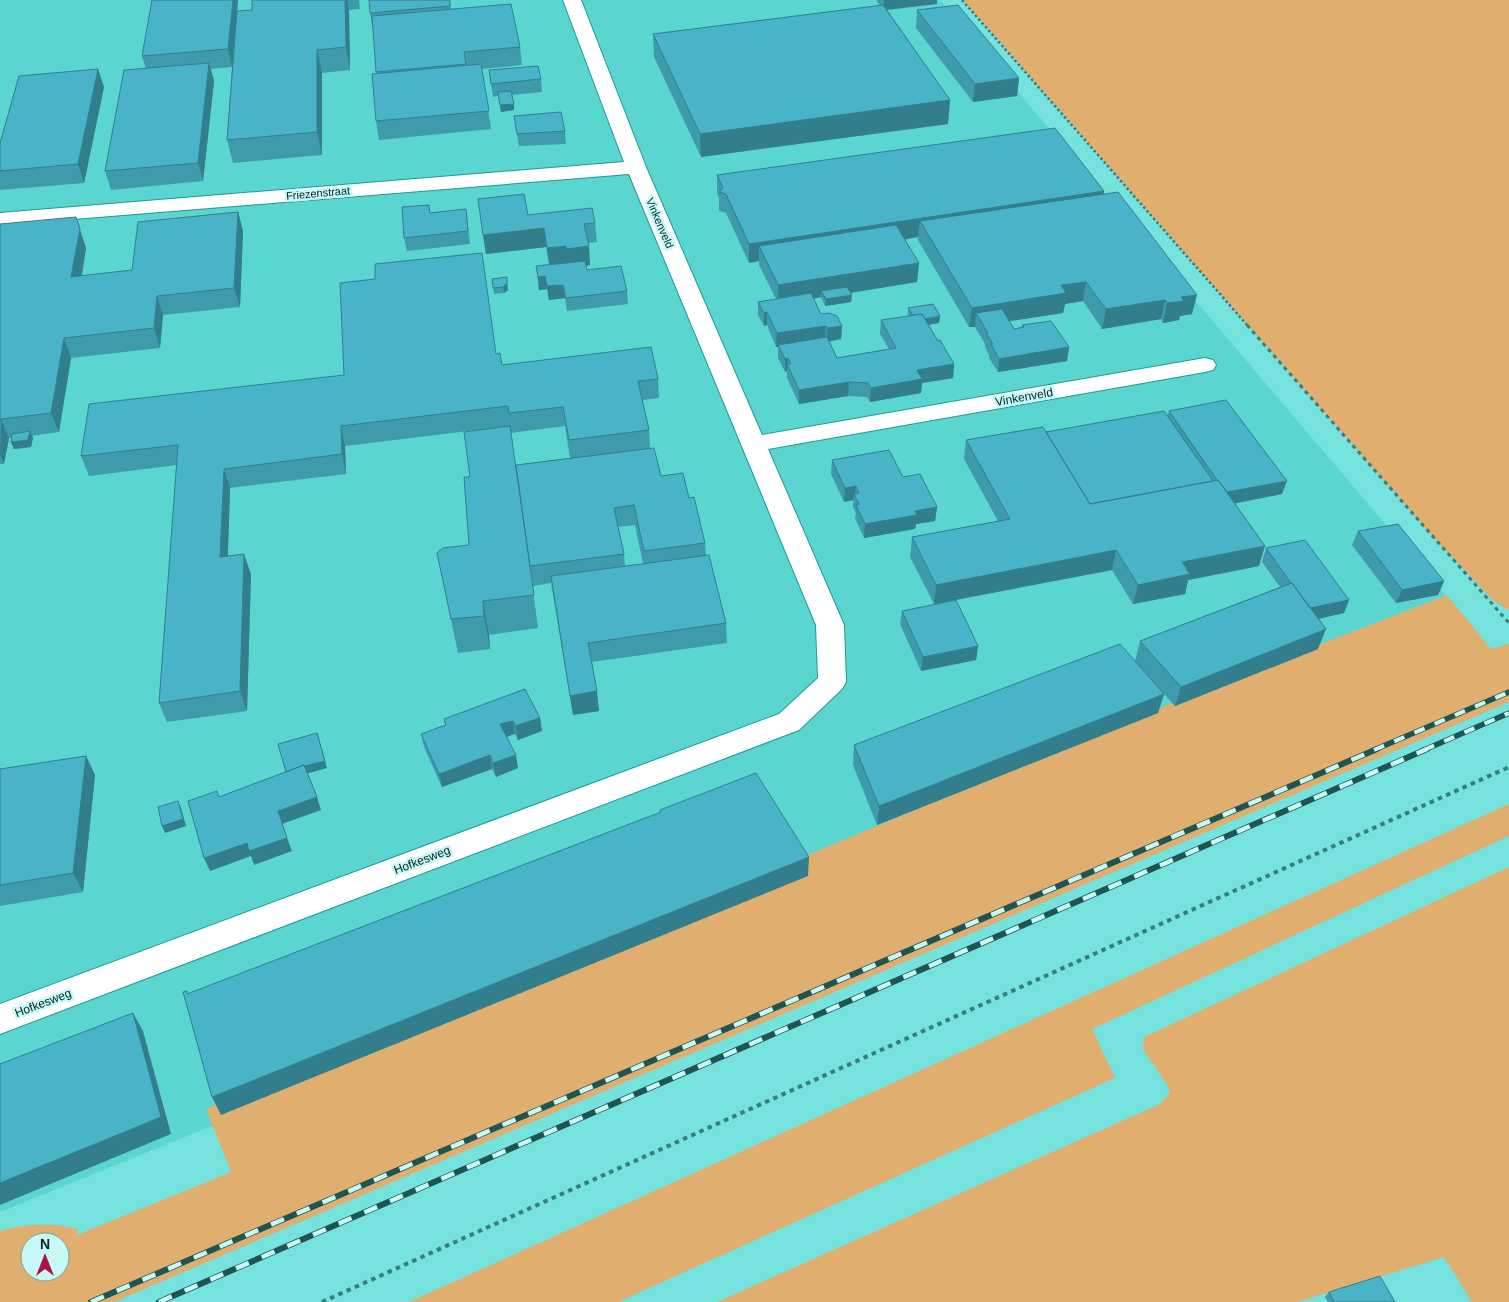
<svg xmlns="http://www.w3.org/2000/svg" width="1509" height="1302" font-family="Helvetica,sans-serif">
<rect width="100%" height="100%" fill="#75e2de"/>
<path fill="#5bd5d0" d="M0 0H940L1465 618 0 1212Z"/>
<path fill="#e0ae6f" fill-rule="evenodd" d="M963 0H1509V610L1494 601 1442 547Z
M1447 595 1491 649 1509 644V702L114 1302H0V1231C25 1223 53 1223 78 1229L77 1235 231 1172 206 1109 647 922 1205 689ZM30 1242H60V1272H30Z
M1509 804V836L1092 1029 1115 1078 618 1302H409Z
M1509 867V1302H1472L1444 1257 1297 1302H717L1160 1104 1170 1093 1168 1086 1143 1049 1144 1037Z"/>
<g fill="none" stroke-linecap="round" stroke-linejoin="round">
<defs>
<path id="minor" d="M563 0H581L646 167 762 435 1205 358 1213 360 1216 365 1213 370 1205 372 768 449 844 625 846 682 842 689 799 730 0 1034V1004L779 714 818 678 816 625 629 174 0 225V213L624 162Z"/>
</defs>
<use href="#minor" stroke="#1e9a97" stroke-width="2"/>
<path stroke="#377d7a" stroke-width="2.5" stroke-dasharray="2.5 2.5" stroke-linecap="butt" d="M962 0 1248 326"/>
<path stroke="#377d7a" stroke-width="3" stroke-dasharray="4 4" stroke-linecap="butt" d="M1247 325 1509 623"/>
<path stroke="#377d7a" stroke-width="4" stroke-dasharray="4.5 4.5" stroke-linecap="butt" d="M322 1302 1509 767"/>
<use href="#minor" fill="#fff" fill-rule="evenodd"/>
<defs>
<path id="rail-far1" d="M1374 750 1509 692
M1424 750 1509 713"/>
<path id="rail" d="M91 1302 1377 749
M159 1302 1427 749"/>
</defs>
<use href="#rail-far1" stroke="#1e5452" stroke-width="5.5"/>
<use href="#rail" stroke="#1e5452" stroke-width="6"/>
<use href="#rail-far1" stroke="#c8f9f6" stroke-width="4" stroke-dasharray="11" stroke-linecap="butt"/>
<use href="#rail" stroke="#c8f9f6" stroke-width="4.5" stroke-dasharray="14" stroke-linecap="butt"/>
</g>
<path fill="#3f9bac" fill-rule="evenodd" d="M152 0H238L237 11 252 10V0H359L360 9 349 10 350 70 322 73V155L233 163 227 140 232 67 211 69 214 81 203 181 111 190 105 171 146 69 142 56Z
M450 0 451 9 520 47 522 65 482 69 491 129 379 140 376 121 377 73 373 30 370 13Z
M876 0H937V4L887 10 950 100 948 124 701 157 654 57 653 34 880 6Z
M917 10 1019 78 1017 96 973 102 916 28Z
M98 69 104 87 84 183 0 190V143Z
M489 70 541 79 542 92 512 95 514 110 501 112 498 96 493 97Z
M514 116 565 131 566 144 519 146Z
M717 175 1104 191 1103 195 1192 314 1180 316 1179 320 1163 323 1161 319 1102 329 1083 301 1065 304 1063 313 1009 321 1014 329 1022 328V325L1069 347 1067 361 998 372 989 358V355L985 347V344L975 327H969L918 240V237L904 240 919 263 917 282 850 293 852 295 851 302 825 306 821 297 814 299 821 314 842 326 841 339 829 341 837 358 889 349 880 334 881 320 908 316V308L940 316 939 323 928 325 938 341 954 364 953 378 922 383 921 393 870 402 867 397 848 396 799 404 787 378V371L785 372 778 358V347H776L767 325 764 326 758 315V302L776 299 759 265V261L749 263 726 213 719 211V198L717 193Z
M478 199 528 215 595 223 597 242 588 243 590 265 586 266 587 270 627 291 628 304 567 311 565 298 549 300 547 289 539 290 536 266 549 265 546 247 486 254Z
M429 205 430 213 466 209 470 244 407 251 404 238Z
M238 212 243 231 240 307 163 315 160 348 71 358 59 432 31 436 33 438 31 447 14 449 11 442 12 438H9L4 464H0V224L86 248 82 276 132 270Z
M507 277 508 290 504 293 494 294 492 279Z
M496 354 502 365 658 379 659 398 642 400 649 430 650 448 661 476 689 498 705 543 706 555 726 623 727 643 592 662 599 711 573 715 551 583 533 586 520 491 538 628 489 635 490 649 458 653 437 553 469 545 470 477 516 465 570 458 565 426 511 433 510 426 345 446 346 474 230 488 228 556 251 574 247 711 167 722 159 703 177 465 89 476 81 456 344 375ZM635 525 643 564 625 566 624 554 618 527Z
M1169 411 1282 494 1235 503 1259 566 1188 580 1185 594 1133 604 1112 570 934 604 910 557 912 537 998 521 964 459 966 440 1046 432 1167 416Z
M832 460 903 477 937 507 935 521 916 524 915 529 864 538 855 518 856 513 853 507V500L844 502 831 474Z
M1358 531 1444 581 1438 595 1396 603 1352 545Z
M1266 548 1349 600 1344 613 1318 619V649L1175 706 1164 694 1158 713 877 825 853 765 854 745 1135 661 1140 641 1280 587 1262 562Z
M902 611 978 646 976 660 921 671 900 624Z
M540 718 542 731 518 740 515 734 506 737 518 768 496 777 492 769 442 787 424 747 421 734 445 725 444 719Z
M86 756 95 775 83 892 0 906V769Z
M1329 1292 1395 1302H1328L1325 1297Z"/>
<path fill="#337e8c" d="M233 0H238L232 67 228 49Z
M345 0H347L349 10 350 70 346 47Z
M884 0H937V4L883 10Z
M317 50 322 73V155L317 132Z
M209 63 214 81 203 181 198 163Z
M98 69 104 87 84 183 78 164Z
M1019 78 1017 96 973 102 975 84Z
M950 100 948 124 701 157 700 134Z
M514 104V110L501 112 500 105Z
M1104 191 1100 210 920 221 918 237 766 260 759 246V261L749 263V244Z
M238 212 243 231 240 307 234 288Z
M76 217 86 248 78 296 71 277Z
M544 228 546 247 486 254 483 235Z
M566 246 568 265 550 267 547 248Z
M589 246 590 265 568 268 566 249Z
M919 263 917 282 824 297 821 291V297L778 304V285Z
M545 276 547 289 539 290 538 277Z
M1086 282 1083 301 1065 304 1063 313 984 325 976 313 975 327H969L972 308 1061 285Z
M507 283 508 290 504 293 503 287Z
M563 285 565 298 549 300 547 286Z
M852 295 851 302 825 306 826 299Z
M1197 295 1192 314 1180 316 1179 320 1163 323 1167 303 1181 297Z
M157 296 163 315 160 348 154 328Z
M1165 300 1161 319 1102 329 1106 309Z
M767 312V325L764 326V313Z
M940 316 939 323 915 327V320Z
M826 326 825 339 778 345V347H776L777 333Z
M842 326 841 339 827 342V328Z
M64 338 71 358 59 432 51 413Z
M1069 347 1067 361 998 372 999 359Z
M788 358 787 371 785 372V359Z
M954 364 953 378 922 383 921 393 870 402 871 388 917 370Z
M849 382 848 396 799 404V390Z
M1 419 9 438 4 464 0 455Z
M341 426 345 446 346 474 342 454Z
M30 431 33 438 31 447 14 449 11 442Z
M224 469 230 488 227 577 220 557Z
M1287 481 1282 494 1222 506 1226 492Z
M856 486 855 497 854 494 853 500 844 502 845 488Z
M937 507 935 521 916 524 915 529 864 538 865 524 915 511Z
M1265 546 1259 566 1188 580 1185 594 1133 604 1138 585 1182 562Z
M1116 550 1112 570 934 604 936 585Z
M244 554 251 574 247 711 240 691Z
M1444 581 1438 595 1396 603 1402 590Z
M1349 600 1344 613 1304 622 1309 608Z
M483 601 489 635 490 649 484 616Z
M1326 629 1318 649 1175 706 1181 687Z
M978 646 976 660 921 671 923 657Z
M597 691 599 711 573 715 570 696Z
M1164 694 1158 713 877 825 879 806Z
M540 718 542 731 518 740 515 726Z
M513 721 515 734 503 738 500 724Z
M317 733 327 768 288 779 286 772Z
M490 755 492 769 442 787 439 774Z
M516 755 518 768 496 777 493 763Z
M86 756 95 775 83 892 73 873Z
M317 797 321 810 282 824 292 851 254 865 251 856 210 871 204 858 247 843 278 811Z
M178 801 181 808 186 826 165 833 162 826Z
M809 857 808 876 221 1115 212 1097Z
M133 1013 143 1031 171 1134 0 1205V1183Z"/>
<path fill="#49b4c8" stroke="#337e8c" d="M152 0H233L228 49 142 56Z
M252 0H345L346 47 317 50V132L227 140 237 11 252 10Z
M369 0H450V6L370 13Z
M511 4 520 47 464 52 466 64 376 72 372 16Z
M883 5 950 100 700 134 653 34Z
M958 5 1019 78 975 84 917 10Z
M209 63 198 163 105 171 124 70Z
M481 64 489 111 376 121 372 74Z
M538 66 541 79 491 84 489 70Z
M98 69 78 164 0 171V143L19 76Z
M511 91 514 104 500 105 498 92Z
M561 112 565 131 517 134 514 116Z
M1055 128 1104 191 749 244 726 194 719 192 723 188 717 175Z
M1118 192 1197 295 1181 297 1184 301 1167 303 1165 300 1106 309 1086 282 1061 285 1066 293 972 308 920 221Z
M524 194 528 215 592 208 595 223 584 224 589 246 566 249V246L547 248 544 228 483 235 478 199Z
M429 205 430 213 466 209 468 231 404 238 402 207Z
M238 212 234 288 157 296 154 328 64 338 51 413 1 419 0 421V224L76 217 80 229 71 277 132 270 138 222Z
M896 225 919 263 778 285 759 246Z
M482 253 496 354 500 353 502 365 651 347 658 379 638 381 649 430 569 440 563 407 509 413 508 406 341 426 342 454 224 469 220 557 244 554 240 691 159 703 178 445 81 456 89 404 344 375 340 283 375 279V264Z
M585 261 587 270 621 266 627 291 566 298 563 285 547 286 545 276 538 277 536 266Z
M507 277V283L503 287 493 288 492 279Z
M847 287 852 295 826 299 821 291Z
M811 293 821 314 829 313 837 316 842 326 827 328 826 326 777 333 767 312 764 313 758 302Z
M933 304 940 316 925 319 922 314 913 315 908 308Z
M1002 309 1014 329 1024 327 1022 325 1051 321 1069 347 999 359 991 344H993L986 333H988L976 313Z
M922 314 938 341 940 340 954 364 917 370 922 379 871 388 868 383 849 382 799 390 787 364H791L788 358 785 359 778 345 827 337 837 358 896 348 881 320Z
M1226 400 1287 481 1227 492 1218 480H1217L1169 411Z
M1164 411 1213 481 1090 504 1046 432Z
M510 426 534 595 483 601 484 616 451 619 437 553 443 548 469 545 464 477H470L464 432Z
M1043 427 1090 504 1218 480 1265 546 1182 562 1190 574 1138 585 1116 550 936 585 912 537 1010 519 966 440Z
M30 431 28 440 11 442 12 434Z
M654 448 661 476 683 473 689 498 694 497 705 543 644 551 634 505 614 508 624 554 530 566 516 465Z
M889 450 903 477 920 474 937 507 915 511 917 515 865 524 856 505 859 504 854 494 859 493 856 486 845 488 832 460Z
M1398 524 1444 581 1402 590 1358 531Z
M1305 540 1349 600 1310 608 1292 583H1291L1266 548Z
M709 555 726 623 588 643 597 691 570 696 551 576Z
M1292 583 1326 629 1181 687 1140 641Z
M956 600 978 646 923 657 902 611Z
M1120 644 1164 694 879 806 854 745Z
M525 689 540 718 515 726 513 721 500 724 516 755 493 763 490 755 439 774 421 734 446 725 444 719Z
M317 733 325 761 305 766 304 765 286 772 278 744Z
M86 756 73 873 0 885V769Z
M304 765 317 797 278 811 287 838 249 851 247 843 204 858 188 801 217 791 219 797Z
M756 773 809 857 212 1097 183 992 187 991V994L661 812 660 810Z
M178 801 183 819 162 826 158 807Z
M133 1013 161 1117 0 1183V1064Z
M1380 1276 1395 1302H1334L1329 1292Z"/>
<g text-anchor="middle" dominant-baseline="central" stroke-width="5" stroke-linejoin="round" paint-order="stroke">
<g font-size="11" fill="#002322" stroke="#c8f9f6">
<text transform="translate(318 193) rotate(-5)">Friezenstraat</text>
<text transform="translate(660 223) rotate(67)">Vinkenveld</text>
</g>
<g font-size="12" fill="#002322" stroke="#c8f9f6">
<text transform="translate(1024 397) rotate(-10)">Vinkenveld</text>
<text transform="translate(422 860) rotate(-21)">Hofkesweg</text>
<text transform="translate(43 1003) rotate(-21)">Hofkesweg</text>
</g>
</g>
<g transform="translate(45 1257)"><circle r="24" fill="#c8f9f6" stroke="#78a3a1"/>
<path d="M0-4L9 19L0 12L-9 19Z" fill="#a91341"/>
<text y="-8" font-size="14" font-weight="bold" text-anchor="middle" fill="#002322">N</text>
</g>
</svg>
